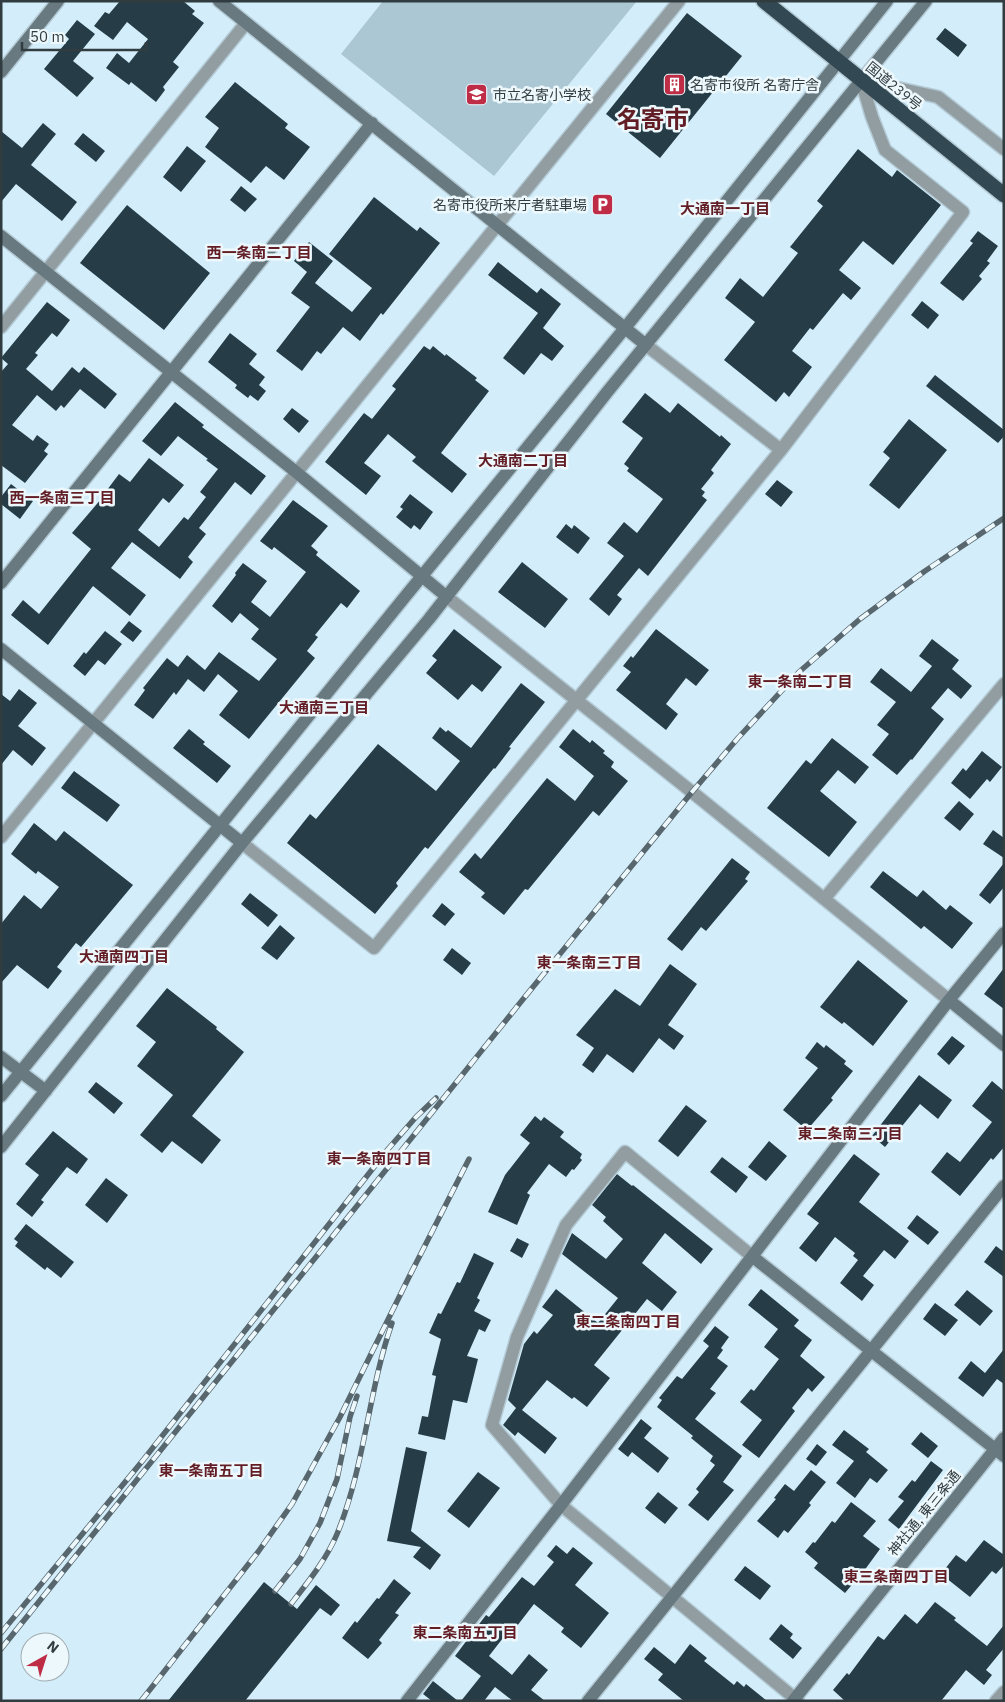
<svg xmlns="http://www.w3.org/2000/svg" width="1005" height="1702" font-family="'IBM Plex Sans','Noto Sans JP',sans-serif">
<rect width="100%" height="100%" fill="#d3eefa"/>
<path fill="#abc7d4" d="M383 1H637L494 176 341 54Z"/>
<path fill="#263d47" d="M120 1H183L195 11 192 14 204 23 173 62 179 67 163 87 165 90 156 102 131 82 129 85 106 68 117 53 129 63 148 39 127 22 113 40 94 26 105 12 109 14Z
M687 13 742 56 660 158 606 114Z
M77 20 95 34 73 61 94 78 77 97 44 69 69 39 65 35Z
M945 28 967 45 958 57 936 39Z
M235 82 288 124 285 128 310 147 284 180 266 166 251 183 205 147 219 128 205 117Z
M43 123 56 134 31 165 77 202 62 221 16 184 1 202V131L22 148Z
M83 133 105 151 96 162 74 144Z
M187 146 206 161 181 192 163 177Z
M858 149 892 177 897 170 941 205 893 265 863 241 839 270 861 288 851 300 843 293 813 330 810 328 792 351 812 367 789 397 784 392 776 402 724 360 755 322 725 298 740 278 763 297 798 253 790 247 823 206 817 201Z
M241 186 257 199 245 212 230 200Z
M374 197 417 231 420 227 440 243 383 315 381 313 360 341 343 327 321 354 317 351 302 371 276 351 310 307 291 293 307 272 294 261 309 242 333 261 315 283 352 312 372 288 329 254Z
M127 205 210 273 164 330 80 263Z
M978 231 998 246 987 261 990 263 979 276 982 279 963 301 940 283 973 243 970 241Z
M498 262 537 293 541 288 561 304 543 328 564 346 552 361 541 353 524 375 503 358 538 313 488 275Z
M922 301 939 315 928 329 911 315Z
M47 302 70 320 57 337 52 333 35 353 38 355 26 369 52 391 72 367 79 373 84 367 117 394 105 409 80 389 64 408 61 405 56 411 37 395 12 425 33 441 37 435 49 444 44 451 48 454 25 483 1 465V372L8 364 1 358Z
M230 333 257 354 249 364 265 377 259 385 266 391 258 401 250 395 248 398 235 388 237 385 208 362Z
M424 346 430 350 433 346 445 356 446 354 477 378 475 380 489 391 441 453 467 474 452 493 412 461 416 457 388 434 364 463 381 476 366 495 325 462 364 413 372 419 396 389 392 386Z
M935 375 1004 430V436L998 443 926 386Z
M645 393 670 413 678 403 720 437 721 435 731 444 711 470 714 473 701 489 705 492 702 496 707 500 648 576 639 568 617 595 622 599 609 616 589 599 624 556 607 543 624 522 637 533 663 499 627 471 629 468 624 464 643 438 622 422Z
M175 402 204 425 202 427 266 476 251 495 235 482 199 528 206 534 188 557 193 562 180 579 132 542 111 568 146 595 130 616 93 586 48 645 11 615 23 600 39 614 91 549 72 533 108 491 107 490 119 474 130 482 149 458 184 485 169 503 163 498 138 530 159 547 184 517 188 520 206 497 200 492 218 469 206 460 208 459 178 436 161 456 142 441Z
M292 408 309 421 299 433 283 419Z
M909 419 947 450 899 509 869 485 890 458 883 452Z
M777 480 793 492 781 507 765 494Z
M11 484 33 501 20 519 1 504V497Z
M410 494 433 512 420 530 414 525 411 529 396 517 403 509 400 507Z
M293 500 328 526 311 546 318 552 316 555 360 591 347 608 341 603 315 635 318 637 307 651 315 658 249 739 219 715 238 691 218 674 204 692 188 679 176 695 174 692 153 719 134 705 145 690 143 688 167 658 178 667 187 655 205 670 219 652 259 681 277 659 251 639 259 629 240 613 232 623 212 606 236 575 235 573 243 563 267 581 251 602 270 617 306 572 274 547 272 550 260 541Z
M566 524 572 529 574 525 590 538 578 554 556 537Z
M522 562 568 599 545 628 498 592Z
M129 621 142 631 133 642 120 632Z
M454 629 502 667 482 692 472 684 458 700 426 673 437 660 432 656Z
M656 629 709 670 696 686 686 678 666 704 678 714 666 730 616 690 631 672 623 666 631 656 633 658Z
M105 631 122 644 105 665 98 660 85 676 73 666 84 652 86 654Z
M932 639 959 660 952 669 972 686 961 699 948 688 931 708 944 719 912 760 911 759 897 775 872 755 889 734 877 725 896 702 870 682 881 668 911 692 932 666 919 656Z
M521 683 545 702 509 747 511 748 495 769 494 768 428 849 425 847 396 883 398 886 375 914 287 843 310 814 316 819 378 744 436 791 460 761 432 738 440 727 446 732 448 730 471 748Z
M19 689 37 703 18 726 46 748 32 766 13 750 1 765V694L10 701Z
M189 729 205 742 203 744 231 766 217 783 173 748Z
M573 729 590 743 592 740 605 751 603 753 614 762 611 767 628 781 599 816 593 811 528 890 525 889 504 915 481 897 485 893 459 872 475 853 481 859 547 778 575 801 594 776 559 747Z
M832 738 869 767 855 784 838 770 820 791 857 822 829 857 767 808 806 760 811 764Z
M982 751 1002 767 990 782 987 779 970 799 951 783 963 768 966 771Z
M74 771 120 805 107 822 61 788Z
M959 801 974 814 960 831 944 818Z
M34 823 56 841 64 831 133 885 81 947 76 943 57 967 62 971 48 989 17 965 1 983V924L24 895 41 909 59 887 38 871 36 874 11 854Z
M993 830 1004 838V858L983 844Z
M732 858 750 872 745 879 748 881 706 931 701 927 682 951 667 939Z
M1004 863V887L990 904 979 895Z
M883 871 917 897 923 890 946 910 950 905 973 923 952 949 924 926 921 929 870 887Z
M250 893 278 915 268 927 241 904Z
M442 903 455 914 445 926 432 916Z
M280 925 295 938 277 960 261 948Z
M452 948 471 963 462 975 443 960Z
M858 960 908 1001 873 1046 844 1022 842 1024 820 1007Z
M670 964 697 984 668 1025 684 1036 674 1050 659 1038 633 1073 607 1054 593 1073 582 1065 594 1048 576 1035 615 989 640 1006Z
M1004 968V1009L984 994Z
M167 988 217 1027 216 1029 244 1052 192 1116 221 1140 202 1164 172 1141 162 1153 140 1135 173 1095 137 1066 156 1042 136 1026Z
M952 1036 965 1046 949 1065 937 1054Z
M817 1042 824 1048 826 1045 846 1061 844 1064 853 1071 831 1098 833 1100 807 1130 783 1110 818 1068 805 1058Z
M919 1075 952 1100 938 1119 920 1104 885 1147 872 1136Z
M992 1081 1004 1091V1147L993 1160 991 1158 960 1196 931 1172 947 1152 960 1162 992 1122 972 1106Z
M96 1082 123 1103 114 1114 88 1092Z
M686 1105 707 1121 678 1157 658 1141Z
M535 1116 541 1121 544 1117 564 1132 560 1137 582 1154 580 1158 582 1160 574 1170 572 1169 566 1177 549 1164 527 1193 530 1195 517 1225 488 1212 505 1175 530 1143 520 1135Z
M53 1131 88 1159 77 1174 67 1167 41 1200 44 1202 32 1217 16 1204 39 1175 25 1164Z
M769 1141 787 1156 766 1181 748 1167Z
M854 1154 880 1174 859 1202 909 1241 895 1259 884 1250 863 1276 874 1285 862 1301 840 1283 858 1260 853 1256 855 1253 835 1237 816 1262 799 1248 819 1223 807 1214Z
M722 1157 748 1177 736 1193 710 1172Z
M617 1174 632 1186 633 1185 713 1249 701 1264 665 1233 642 1263 677 1292 662 1311 647 1299 594 1365 610 1378 587 1407 574 1397 572 1399 547 1380 522 1410 557 1438 545 1454 518 1432 515 1436 503 1425 516 1408 508 1400 524 1344 534 1331 537 1334 553 1315 542 1307 556 1289 598 1323 618 1298 562 1254 572 1233 606 1259 623 1239 603 1221 606 1217 592 1205Z
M106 1178 128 1195 107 1223 85 1205Z
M917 1215 939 1232 928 1245 907 1228Z
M26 1224 74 1262 61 1278 47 1267 45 1270 15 1246 18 1242 14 1239Z
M517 1238 529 1244 522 1258 510 1251Z
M996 1246 1004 1252V1277L984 1262Z
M474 1253 494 1263 477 1298 480 1300 474 1311 491 1320 485 1332 479 1329 467 1356 478 1359 467 1403 453 1400 445 1440 418 1434 422 1416 428 1417 436 1376 432 1375 441 1339 429 1333 438 1313 441 1314 457 1282 460 1283Z
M761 1289 799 1320 794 1326 812 1340 800 1356 825 1377 812 1392 808 1388 792 1408 795 1411 759 1458 742 1445 762 1420 740 1402 751 1389 754 1391 779 1359 764 1347 778 1329 748 1305Z
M967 1290 993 1311 980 1326 954 1305Z
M935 1303 958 1320 945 1336 923 1319Z
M715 1326 729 1337 721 1348 723 1350 717 1358 728 1366 710 1389 716 1393 695 1419 742 1456 723 1482 734 1490 708 1521 688 1505 699 1492 696 1489 715 1465 710 1461 713 1456 691 1438 693 1436 657 1407 662 1400 659 1398 677 1376 682 1379 709 1346 703 1341Z
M1004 1349V1384L997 1379 983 1397 958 1378 971 1361 985 1373Z
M641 1419 652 1428 644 1438 669 1458 658 1473 632 1452 628 1457 618 1449Z
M844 1430 869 1449 866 1452 888 1470 877 1483 870 1478 855 1498 836 1483 854 1461 832 1445Z
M921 1432 938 1446 928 1458 911 1444Z
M817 1444 827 1452 816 1466 806 1459Z
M406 1447 427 1452 411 1531 441 1555 430 1570 413 1557 421 1547 387 1541Z
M931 1461 943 1470 899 1529 888 1520 904 1501 898 1497 912 1480 915 1482Z
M811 1470 826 1482 809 1503 811 1505 788 1533 784 1530 778 1538 757 1521 776 1499 774 1498 785 1484 794 1491Z
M478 1472 500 1488 469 1528 447 1511Z
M658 1492 678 1508 665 1524 645 1508Z
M851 1502 876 1521 863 1536 880 1549 861 1575H860L845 1593 814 1568 818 1563 805 1552 813 1542 815 1543 832 1521 835 1523Z
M984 1540 1004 1555V1565L996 1574 992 1571 970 1597 941 1574 956 1555 966 1562Z
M556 1545 567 1554 573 1547 593 1563 575 1585 609 1613 581 1648 561 1632 564 1628 534 1604 517 1626 514 1624 489 1656 512 1675 529 1654 548 1670 531 1690 545 1701H513L495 1687 484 1701H461L481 1676 455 1656 486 1615 489 1617 522 1577 534 1586 554 1562 547 1556Z
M745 1566 771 1586 760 1600 734 1580Z
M394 1579 411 1593 395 1613 399 1615 379 1640 382 1643 368 1659 342 1638 355 1621 357 1623 377 1598 379 1599Z
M264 1582 297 1609 316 1585 340 1605 331 1616 320 1608 245 1701H168Z
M935 1602 956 1618 954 1620 987 1646 1004 1625V1648L986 1670 992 1675 984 1685 966 1670 941 1701H845L833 1690 847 1673 849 1675 878 1636 884 1640 905 1614 917 1624Z
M781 1624 793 1634 790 1638 802 1648 793 1659 769 1639Z
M690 1644 707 1658 704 1661 734 1685 737 1681 744 1687 746 1684 767 1701H684L658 1680 663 1674 644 1659 654 1647 675 1664Z
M433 1681 458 1701H432L423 1694Z"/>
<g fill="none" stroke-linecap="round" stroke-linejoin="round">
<defs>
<path id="street" d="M1 327 246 23
M646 345 781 450
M447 597 692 792 949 1000
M1 837 679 1
M242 843 374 948 781 450 963 212 885 150 872 117 861 80 938 97 1004 149
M824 899 1004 684
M753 1257 625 1152 566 1225 517 1337 492 1425 561 1505 798 1701
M996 1701 1004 1692"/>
<path id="secondary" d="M219 1 646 345
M1 72 58 1
M1 236 296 472 447 597
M1 583 372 123
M1 649 242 843
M949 1000 1004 1045
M1 1057 46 1091
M1 1096 404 598 625 328 887 1
M1 1147 242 843 429 619 608 391 926 1
M753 1257 1004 1456
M407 1701 561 1505 949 1000 1004 933
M588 1701 1004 1186
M793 1701 1004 1438"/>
<path id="highway" d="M764 1 1004 195"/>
</defs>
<use href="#street" stroke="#b3cad5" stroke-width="15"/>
<use href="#secondary" stroke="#b3cad5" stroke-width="15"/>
<use href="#highway" stroke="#b3cad5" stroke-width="18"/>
<use href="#street" stroke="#929da2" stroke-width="12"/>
<use href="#secondary" stroke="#687980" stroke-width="12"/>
<use href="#highway" stroke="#324953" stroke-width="15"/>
<defs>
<path id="rail" d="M275 1591 300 1559 320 1523 337 1479 350 1417 357 1396
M291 1604C308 1582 326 1560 337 1534 365 1466 368 1392 392 1323
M1 1633 144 1459 389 1148 416 1117 436 1098
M1 1649 524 998 692 792 738 738 799 672 860 619 925 571 1004 518
M141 1701 258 1552 292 1504 340 1417 409 1277 469 1159"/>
</defs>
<use href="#rail" stroke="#58676e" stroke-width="5.5"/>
<use href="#rail" stroke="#edf8fd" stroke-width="4" stroke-dasharray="11" stroke-linecap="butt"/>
</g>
<defs>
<symbol id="building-square" viewBox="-11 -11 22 22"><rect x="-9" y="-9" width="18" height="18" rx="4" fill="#be2d45" stroke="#edf8fd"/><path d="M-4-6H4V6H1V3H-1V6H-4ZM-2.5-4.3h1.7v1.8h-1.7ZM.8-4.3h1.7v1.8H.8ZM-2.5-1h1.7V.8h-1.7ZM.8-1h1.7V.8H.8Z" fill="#fff"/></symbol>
<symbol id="school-square" viewBox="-11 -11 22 22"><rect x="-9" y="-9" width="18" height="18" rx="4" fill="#be2d45" stroke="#edf8fd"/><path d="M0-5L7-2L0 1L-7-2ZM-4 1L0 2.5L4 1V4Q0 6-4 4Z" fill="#fff"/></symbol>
<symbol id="parking-square" viewBox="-11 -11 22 22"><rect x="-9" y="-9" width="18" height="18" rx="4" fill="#be2d45" stroke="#edf8fd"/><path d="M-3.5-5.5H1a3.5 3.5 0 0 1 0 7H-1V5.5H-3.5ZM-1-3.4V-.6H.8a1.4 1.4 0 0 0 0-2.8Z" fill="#fff"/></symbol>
</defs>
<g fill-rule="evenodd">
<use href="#building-square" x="662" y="72" width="25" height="25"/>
<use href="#school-square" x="464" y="82" width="25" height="25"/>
<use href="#parking-square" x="590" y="192" width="25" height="25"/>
</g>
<g text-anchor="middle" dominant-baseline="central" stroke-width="5" stroke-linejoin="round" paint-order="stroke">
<g font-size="14" fill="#313c41" stroke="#edf8fd" text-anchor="start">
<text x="690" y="85">名寄市役所 名寄庁舎</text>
<text x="493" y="95">市立名寄小学校</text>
<text x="587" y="205" text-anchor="end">名寄市役所来庁者駐車場</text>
</g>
<g font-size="14" fill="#313c41" stroke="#edf8fd">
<text transform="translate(894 86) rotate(39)">国道239号</text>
<text transform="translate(924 1513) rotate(-51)">神社通, 東三条通</text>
</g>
<g font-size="15" font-weight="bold" fill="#621d25" stroke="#edf8fd">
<text x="725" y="208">大通南一丁目</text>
<text x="259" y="252">西一条南二丁目</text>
<text x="523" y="460">大通南二丁目</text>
<text x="62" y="497">西一条南三丁目</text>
<text x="800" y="681">東一条南二丁目</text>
<text x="324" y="707">大通南三丁目</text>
<text x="124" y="956">大通南四丁目</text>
<text x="589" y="962">東一条南三丁目</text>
<text x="850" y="1133">東二条南三丁目</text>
<text x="379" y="1158">東一条南四丁目</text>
<text x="628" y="1321">東二条南四丁目</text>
<text x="211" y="1470">東一条南五丁目</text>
<text x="896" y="1576">東三条南四丁目</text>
<text x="465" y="1632">東二条南五丁目</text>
</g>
<g font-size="24" font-weight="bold" fill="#621d25" stroke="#edf8fd">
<text x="653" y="119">名寄市</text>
</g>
</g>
<rect width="1005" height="1702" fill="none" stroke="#313c41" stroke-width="5"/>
<g transform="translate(45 1657) rotate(39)"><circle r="24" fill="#edf8fd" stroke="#a2adb2"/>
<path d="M0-4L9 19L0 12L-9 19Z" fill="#be2d45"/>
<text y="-8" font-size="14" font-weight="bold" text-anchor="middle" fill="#313c41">N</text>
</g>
<path d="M22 42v8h124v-8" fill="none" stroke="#313c41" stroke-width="2.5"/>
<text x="30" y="42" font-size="15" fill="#313c41" stroke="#edf8fd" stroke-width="4" paint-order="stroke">50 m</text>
</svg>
